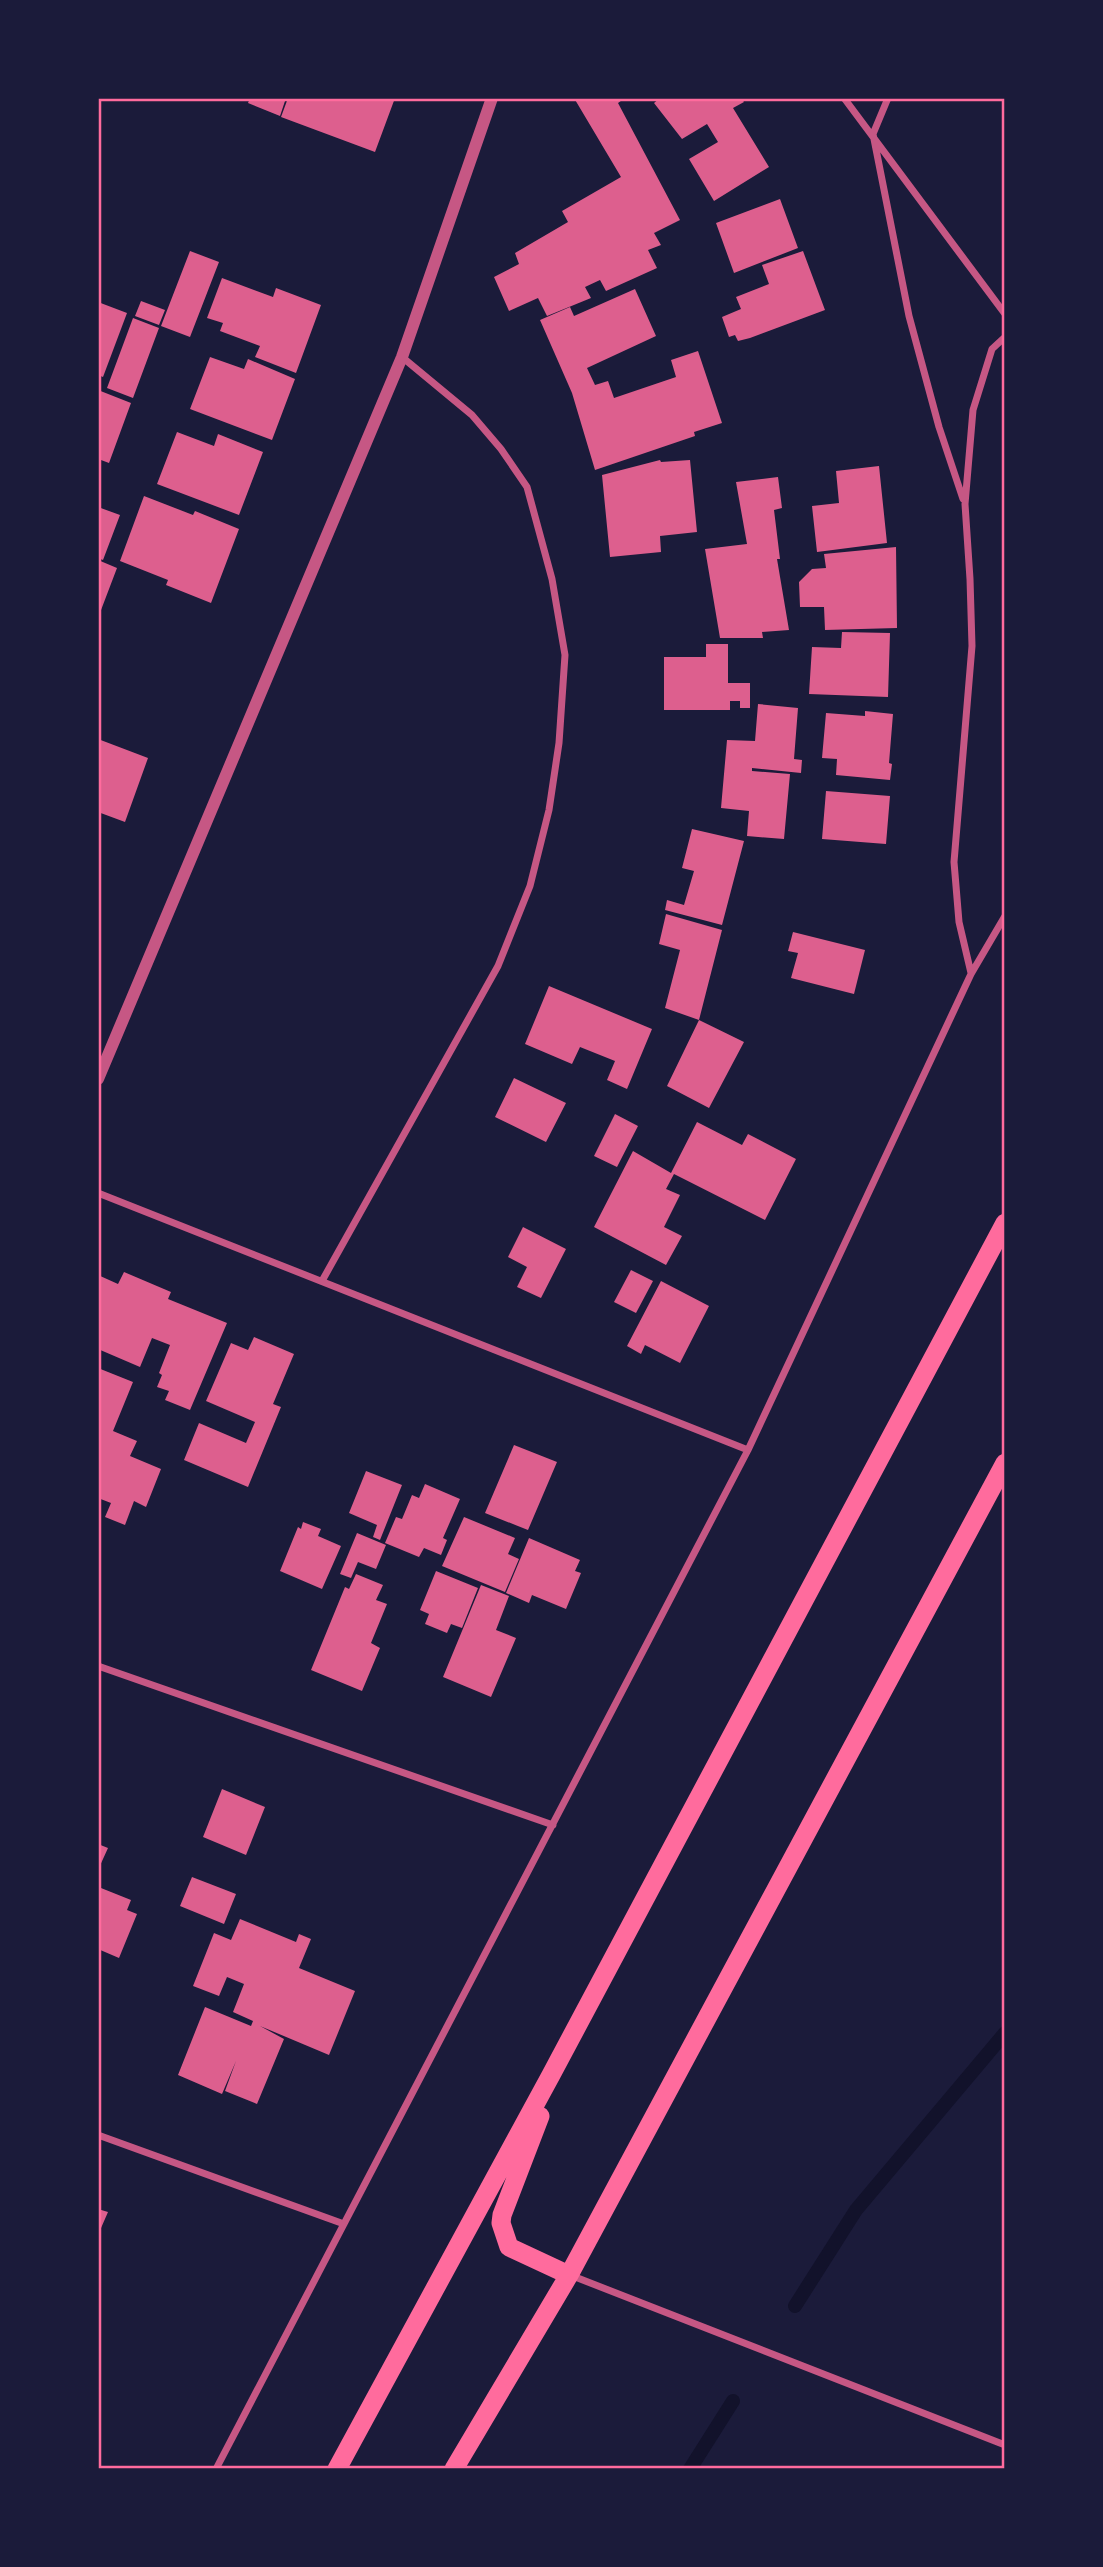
<svg xmlns="http://www.w3.org/2000/svg" width="1103" height="2567" font-family="'IBM Plex Sans',sans-serif">
<rect width="100%" height="100%" fill="#1b1b3a"/>
<g fill="none" stroke-linecap="round" stroke-linejoin="round">
<path stroke="#12122b" stroke-width="14" d="M795 2306 856 2210 1005 2033
M690 2469 733 2401"/>
</g>
<path fill="#dd5f8e" d="M250 98H286L280 116 248 103Z
M288 98H395L375 152 281 117Z
M574 98H625L618 103 680 220 654 233 661 245 648 250 657 268 606 291 600 280 585 287 591 298 547 316 538 298 509 311 494 277 519 264 515 253 568 222 562 211 621 177Z
M660 98H741L744 102 733 108 769 167 714 201 689 159 718 142 707 124 682 139 654 103Z
M780 199 798 248 734 273 716 223Z
M190 251 219 262 190 337 161 326Z
M803 251 825 310 750 338 738 341 735 335 729 337 722 317 741 309 736 297 769 284 762 265Z
M222 278 273 297 276 288 321 305 296 373 255 357 260 346 220 331 223 323 207 318Z
M635 289 656 336 587 368 595 385 608 381 614 398 676 377 671 360 698 351 722 423 694 432 695 436 595 470 572 393 540 320 570 307 574 316Z
M141 301 165 310 159 325 135 316Z
M98 302 127 313 103 377 98 375Z
M133 318 159 328 133 398 107 388Z
M210 357 244 369 248 359 295 379 272 440 190 409Z
M98 390 131 403 109 463 101 460 98 467Z
M177 432 214 446 218 434 263 452 239 515 157 484Z
M660 460 661 462 690 460 697 532 660 536 661 552 610 557 602 475Z
M879 466 887 543 817 552 812 506 839 503 836 471Z
M778 477 782 508 774 510 780 559H777L789 630 762 632 763 638H720L705 549 747 544 736 482Z
M144 496 193 515 195 511 239 529 211 603 166 585 168 580 120 561Z
M98 507 120 515 103 560 98 558Z
M896 547 897 628 825 630 824 607H800L799 582 812 569 826 568 824 554Z
M98 560 117 568 98 618Z
M842 632 890 633 888 697 809 694 812 647 841 648Z
M706 644H728V683H750V708H740V701H730V710H664V657H706Z
M758 704 798 708 794 759 802 760 801 773 752 768V771L790 774 784 839 747 836 749 811 721 808 727 740 755 741Z
M865 711 893 714 889 763 892 764 890 780 836 775 837 759 822 758 826 713 865 716Z
M98 739 148 758 125 822 98 812Z
M826 791 890 796 886 844 822 839Z
M692 829 744 841 722 925 665 910 667 900 684 905 694 871 682 868Z
M666 914 722 930 699 1020 744 1042 709 1108 667 1086 699 1020 665 1008 680 950 659 944Z
M793 932 865 950 854 994 791 978 798 953 788 951Z
M549 986 652 1029 627 1089 607 1080 615 1061 580 1047 572 1064 525 1044Z
M514 1078 566 1103 546 1142 495 1117Z
M615 1114 638 1126 617 1167 594 1156Z
M697 1122 742 1145 748 1134 796 1159 765 1220 674 1174 666 1189 680 1195 664 1227 682 1236 666 1265 594 1227 633 1151 671 1173Z
M523 1227 566 1249 541 1298 517 1287 527 1267 508 1257Z
M631 1270 653 1281 636 1313 614 1302Z
M124 1272 171 1292 168 1299 227 1323 190 1410 165 1400 169 1391 157 1387 162 1375 159 1373 170 1345 152 1338 140 1367 98 1349V1275L118 1284Z
M661 1281 709 1306 680 1363 645 1345 641 1354 627 1346Z
M254 1337 294 1354 273 1404 281 1407 248 1487 184 1460 199 1423 246 1443 255 1422 206 1401 231 1343 248 1350Z
M98 1368 133 1382 113 1431 137 1441 130 1456 161 1469 146 1507 134 1501 125 1525 105 1517 111 1503 98 1498Z
M514 1445 557 1462 528 1530 485 1513Z
M366 1471 402 1485 380 1540 373 1537 377 1525 349 1513Z
M425 1484 460 1499 443 1538 447 1540 441 1555 424 1548 419 1557 385 1543 396 1517 402 1519 412 1495 419 1498Z
M464 1517 515 1538 508 1554 519 1559 505 1592 442 1566Z
M303 1522 321 1529 318 1536 341 1546 322 1589 280 1571 298 1527 301 1529Z
M357 1533 386 1545 376 1569 358 1562 351 1578 340 1574Z
M529 1538 580 1560 575 1571 581 1573 566 1609 532 1595 529 1603 506 1593Z
M436 1571 478 1588 462 1628 451 1624 447 1633 425 1624 429 1614 420 1610Z
M356 1574 383 1585 376 1600 387 1604 371 1643 380 1648 362 1691 311 1670 345 1587 349 1589Z
M481 1585 509 1596 496 1630 516 1638 491 1697 443 1677Z
M222 1789 265 1807 246 1855 203 1837Z
M98 1844 108 1848 98 1870Z
M192 1877 236 1894 224 1924 180 1906Z
M101 1888 131 1900 127 1910 137 1914 119 1958 98 1949V1896Z
M240 1919 296 1942 299 1934 311 1939 299 1968 355 1991 329 2055 260 2026 284 2039 257 2104 225 2091 236 2061 222 2094 178 2075 205 2007 251 2026 253 2021 233 2012 244 1984 227 1977 219 1996 193 1986 214 1933 231 1940Z
M98 2209 108 2212 98 2235Z"/>
<g fill="none" stroke-linecap="round" stroke-linejoin="round">
<path stroke="#c65784" stroke-width="7" d="M844 98 1005 314
M888 98 873 134 909 316 939 427 963 499
M971 973 959 922 954 862 972 646 970 579 965 504 973 410 992 349 1005 337
M98 1193 748 1450
M322 1281 498 966 530 886 549 810 559 743 565 655 552 579 527 487 501 449 472 415 402 357
M98 1666 553 1825
M98 2135 344 2224
M570 2275 1005 2445
M216 2469 748 1450 971 974 1005 916"/>
<path stroke="#c65784" stroke-width="12" d="M98 1079 402 357 492 98"/>
<path stroke="#ff6b9d" stroke-width="19" d="M540 2116 502 2215 501 2223 509 2247 569 2275
M337 2469 551 2075 1005 1223
M454 2469 569 2275 1005 1463"/>
</g>
<rect width="1103" height="2567" fill="none" stroke="#1b1b3a" stroke-width="200"/>
<rect x="100" y="100" width="903" height="2367" fill="none" stroke="#ff6b9d" stroke-width="2.5"/>
</svg>
